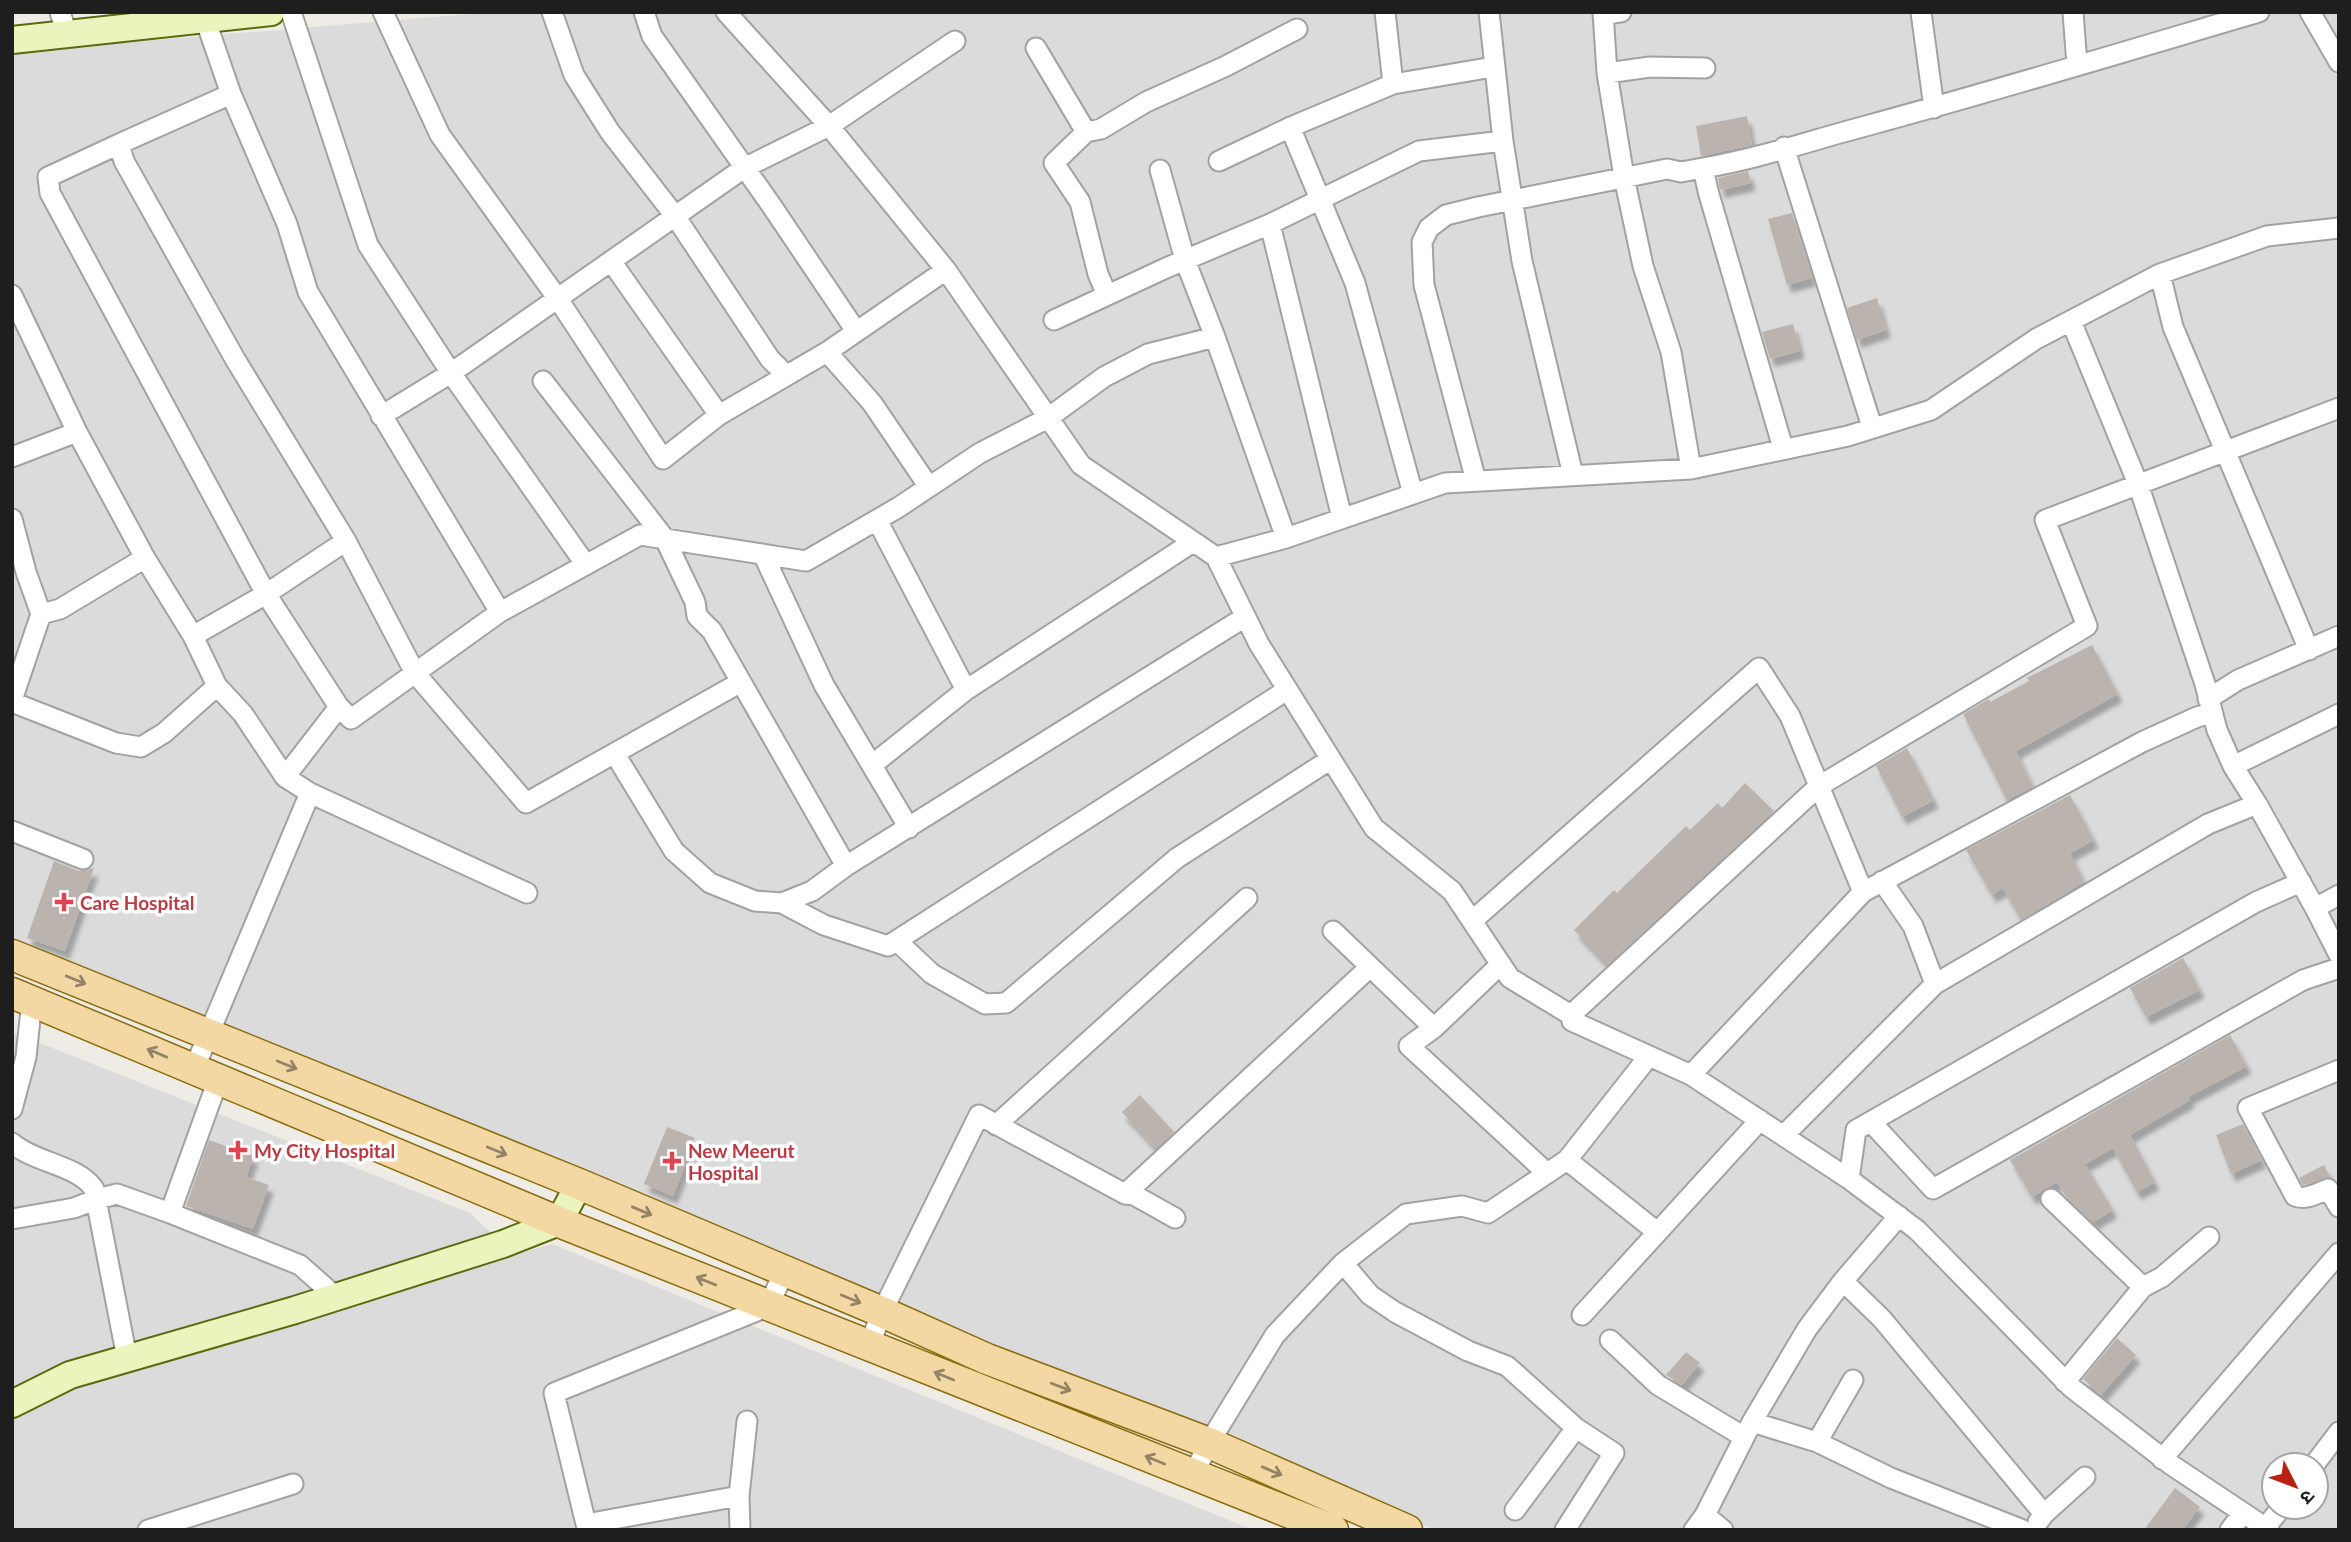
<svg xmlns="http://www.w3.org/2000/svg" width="2351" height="1542" font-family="Lato,'Noto Sans Devanagari',sans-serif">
<defs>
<filter id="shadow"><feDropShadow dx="4.5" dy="8" stdDeviation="2" flood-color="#0004"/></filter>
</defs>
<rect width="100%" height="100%" fill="#eeece5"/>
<path fill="#dcdbdb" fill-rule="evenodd" d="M493 12H2339V1530H1435L1209 1443 12 967V52ZM2274 1465H2316V1507H2274Z
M12 1032 470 1213 503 1244 39 1391 552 1244 1253 1530H12Z"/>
<path fill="#bbb4ae" filter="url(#shadow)" d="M1747 116 1752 145 1701 156 1696 126Z
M1748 171 1751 183 1720 190 1718 178Z
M1792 213 1812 278 1787 285 1768 219Z
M1877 298 1886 330 1857 340 1847 308Z
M1793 324 1800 351 1770 359 1762 332Z
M2092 645 2118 694 2016 751 2033 787 2007 800 1963 714 1989 699 1990 702 2029 681 2027 678Z
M1907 748 1934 800 1902 817 1876 766Z
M1745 783 1774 811 1608 965 1574 930 1614 890 1617 893 1686 826 1690 830 1718 803 1722 808Z
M2070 795 2094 840 2070 853 2084 882 2021 920 2003 888 1992 895 1966 850Z
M54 861 79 871 94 868 65 951 27 938Z
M2183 958 2200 990 2146 1017 2130 988Z
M2230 1035 2247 1066 2188 1097 2190 1100 2130 1135 2155 1182 2137 1192 2113 1148 2085 1164 2113 1210 2093 1222 2066 1196 2057 1182 2032 1197 2010 1160Z
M1140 1095 1174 1132 1156 1148 1122 1112Z
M2243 1124 2262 1160 2231 1174 2216 1135Z
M667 1127 695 1138 673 1196 644 1184Z
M209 1140 254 1156 246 1177 269 1185 253 1229 186 1206Z
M2324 1165 2330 1177 2303 1185 2299 1178Z
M2117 1338 2136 1355 2101 1395 2083 1379Z
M1686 1352 1700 1363 1682 1385 1666 1375Z
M2175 1488 2200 1507 2182 1530H2144Z"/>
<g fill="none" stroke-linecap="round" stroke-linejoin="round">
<defs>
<path id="street" d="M60 12 67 34
M291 12 368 245 451 373 586 565
M383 12 440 135 558 299 663 459 719 415 827 352 946 270
M552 12 574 75 610 132 675 216 770 359 786 375
M644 12 652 36 769 202 856 331
M726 12 829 126 946 270 1081 465 1216 557 1286 538 1445 483 1691 469 1848 436 1931 410 2036 339 2160 274 2267 236 2339 228
M1385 12 1393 84
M1489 12 1503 141 1522 261 1573 475
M1603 12 1607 73 1624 177 1643 266 1671 352 1691 469
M1921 12 1934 108
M2073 12 2077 65
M2310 12 2339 62
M1603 15 1621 12
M205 19 231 94 287 224 308 292 500 612
M1036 48 1086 132
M1607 73 1650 67 1705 68
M1290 127 1355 283 1413 494
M119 144 231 94
M1784 147 1872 427
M1219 161 1293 126 1393 84 1493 67
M1160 170 1185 260 1215 337 1286 538
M1270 224 1342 518
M611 261 719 415
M2160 274 2173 327 2309 650
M12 295 77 432 145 558 193 636 217 686 243 714 285 777
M1107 295 1098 274 1080 202 1054 163 1086 132 1101 129 1146 102 1226 66 1297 29
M1054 320 1166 268 1270 224 1419 151 1503 141
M2071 321 2138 484 2205 684 2217 730 2233 766 2257 804 2315 908 2339 955
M827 352 872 403 929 487
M543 381 665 539 695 602 697 616 712 631 846 866
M381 416 451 373 744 168 829 126 955 41
M1783 448 1708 191 1703 168C1757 159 1809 141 1862 127 1995 91 2127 51 2259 12
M12 457 77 432
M1476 481 1424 285 1422 242 1429 228 1446 215 1478 207 1667 169 1681 172 1703 168
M12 519 26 572 41 614 12 700
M877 520 966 690
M763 554 824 685 909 828
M1216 557 1259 644 1374 828 1452 891 1510 978 1571 1015 1572 1021 1691 1075 1849 1179 1917 1230 2072 1388 2170 1464 2269 1530
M41 614 60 609 145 558
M193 636 266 594 346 541
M2208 699 2238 680 2339 636
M12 702 116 743 141 747 164 733 217 686
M339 707 266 594 50 193 48 177 119 144 124 161 235 359 346 541 415 673 526 803 741 682
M615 754 674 851 710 883 755 901 782 903 824 925 888 946 1287 690
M872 765 966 690 1193 542
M2233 766 2339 714
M310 793 527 893
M12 831 83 859
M1882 881 1913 926 1935 984
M1863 892 2142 742 2197 717 2211 713
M782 903 812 891 846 866 1245 617
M2315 908 2339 895
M1472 921 1759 668 1790 716 1863 892 1691 1075
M1333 931 1434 1028 1409 1046 1547 1173
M897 941 932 974 985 1004 1006 1003 1177 858 1331 759
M1571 1015 1819 786 2087 626 2045 520 2339 408
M1434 1028 1501 964
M194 1069 310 793 285 777 339 707 351 719 500 612 640 535 806 561 899 507 980 453 1048 418 1104 377 1148 354 1215 337
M2339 1070 2248 1108 2295 1196C2305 1201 2318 1193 2328 1189L2339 1207
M12 1109 26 1057 32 1000
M1871 1122 1933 1189 2303 980 2339 968
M996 1125 1247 898
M1784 1135 1935 984 2208 824 2257 804
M12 1143C35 1163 78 1165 94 1189L127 1358
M1567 1160 1657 1232
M1849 1179 1856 1130 2256 902 2301 882
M1125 1194 1134 1195 1175 1218
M2051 1199 2143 1287 2065 1382
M170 1213 218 1080
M12 1219 74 1208 97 1199 117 1194 170 1213 300 1265 336 1297
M1343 1263 1370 1295 1395 1312 1468 1351 1507 1366 1576 1428 1515 1510
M1843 1281 1882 1319 2044 1514
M2143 1287 2162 1277 2209 1237
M1582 1315 1760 1120
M1610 1340 1658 1385 1744 1437
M869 1346 882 1312 979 1115 1125 1194 1370 967
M1752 1422 1817 1442 1891 1478 2023 1530
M1817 1442 1853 1380
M2162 1459 2339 1253
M2314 1465 2339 1432
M1193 1475 1209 1443 1275 1335 1343 1263 1406 1214 1462 1206 1488 1213 1567 1160 1649 1056
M739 1496 586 1524 554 1393 769 1306 784 1271
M1705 1515 1723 1530
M2038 1522 2044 1514 2085 1477
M2265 1528 2282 1507
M148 1530 293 1484
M740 1530 739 1496 747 1421
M1565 1530 1614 1453 1576 1428
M1694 1530 1705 1515 1752 1422 1807 1329 1843 1281 1899 1216
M2230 1530 2243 1513"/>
<path id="secondary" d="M12 40 271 12
M12 1404 70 1375 295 1310 503 1244 559 1222 579 1184"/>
<path id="primary" d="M12 955 579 1184 882 1312 987 1359 1209 1443 1407 1530
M12 993 559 1222 1333 1530"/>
</defs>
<use href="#street" stroke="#a2a2a2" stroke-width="23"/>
<use href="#secondary" stroke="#586b0e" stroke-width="30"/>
<use href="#primary" stroke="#8a6c0d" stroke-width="33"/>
<use href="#street" stroke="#fff" stroke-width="19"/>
<use href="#secondary" stroke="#ecf4bd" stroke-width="26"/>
<use href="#primary" stroke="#f3d8a4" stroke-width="30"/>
</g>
<defs><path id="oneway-shaft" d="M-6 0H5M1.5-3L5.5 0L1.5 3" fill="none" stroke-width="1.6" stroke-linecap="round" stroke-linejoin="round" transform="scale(1.75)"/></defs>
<g stroke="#938468">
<use href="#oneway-shaft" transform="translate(76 980) rotate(22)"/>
<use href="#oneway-shaft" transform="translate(157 1053) rotate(-157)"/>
<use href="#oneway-shaft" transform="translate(287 1065) rotate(22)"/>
<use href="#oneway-shaft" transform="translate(497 1151) rotate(22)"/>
<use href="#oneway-shaft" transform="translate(642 1211) rotate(23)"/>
<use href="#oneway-shaft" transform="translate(706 1281) rotate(-158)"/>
<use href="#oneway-shaft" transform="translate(851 1299) rotate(22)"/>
<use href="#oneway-shaft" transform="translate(944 1376) rotate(-158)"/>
<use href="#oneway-shaft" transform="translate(1061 1387) rotate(21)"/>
<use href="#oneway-shaft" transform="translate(1155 1460) rotate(-158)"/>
<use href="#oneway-shaft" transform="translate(1272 1471) rotate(23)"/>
</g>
<g fill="#e0444e" stroke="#fff" stroke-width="2.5">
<path d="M60.5 891.5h7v7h7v7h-7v7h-7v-7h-7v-7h7z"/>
<path d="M234.5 1139.5h7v7h7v7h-7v7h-7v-7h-7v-7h7z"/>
<path d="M668.5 1150.5h7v7h7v7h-7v7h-7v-7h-7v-7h7z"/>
</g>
<g text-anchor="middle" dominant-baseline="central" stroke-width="7" stroke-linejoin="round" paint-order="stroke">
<g font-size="19" font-weight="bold" fill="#be3a42" stroke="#fff" text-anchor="start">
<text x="80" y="902">Care Hospital</text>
<text x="254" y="1150">My City Hospital</text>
<text x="688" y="1150">New Meerut<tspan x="688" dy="22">Hospital</tspan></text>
</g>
</g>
<rect width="2351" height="1542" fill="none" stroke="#1e1e1e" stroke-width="28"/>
<g transform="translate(2295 1486) rotate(132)"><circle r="33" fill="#ffffff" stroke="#a5a5a5" stroke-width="2"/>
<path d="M0-5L12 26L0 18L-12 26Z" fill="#ba2111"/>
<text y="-10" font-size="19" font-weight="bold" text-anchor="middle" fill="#1e1e1e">उ</text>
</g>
</svg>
